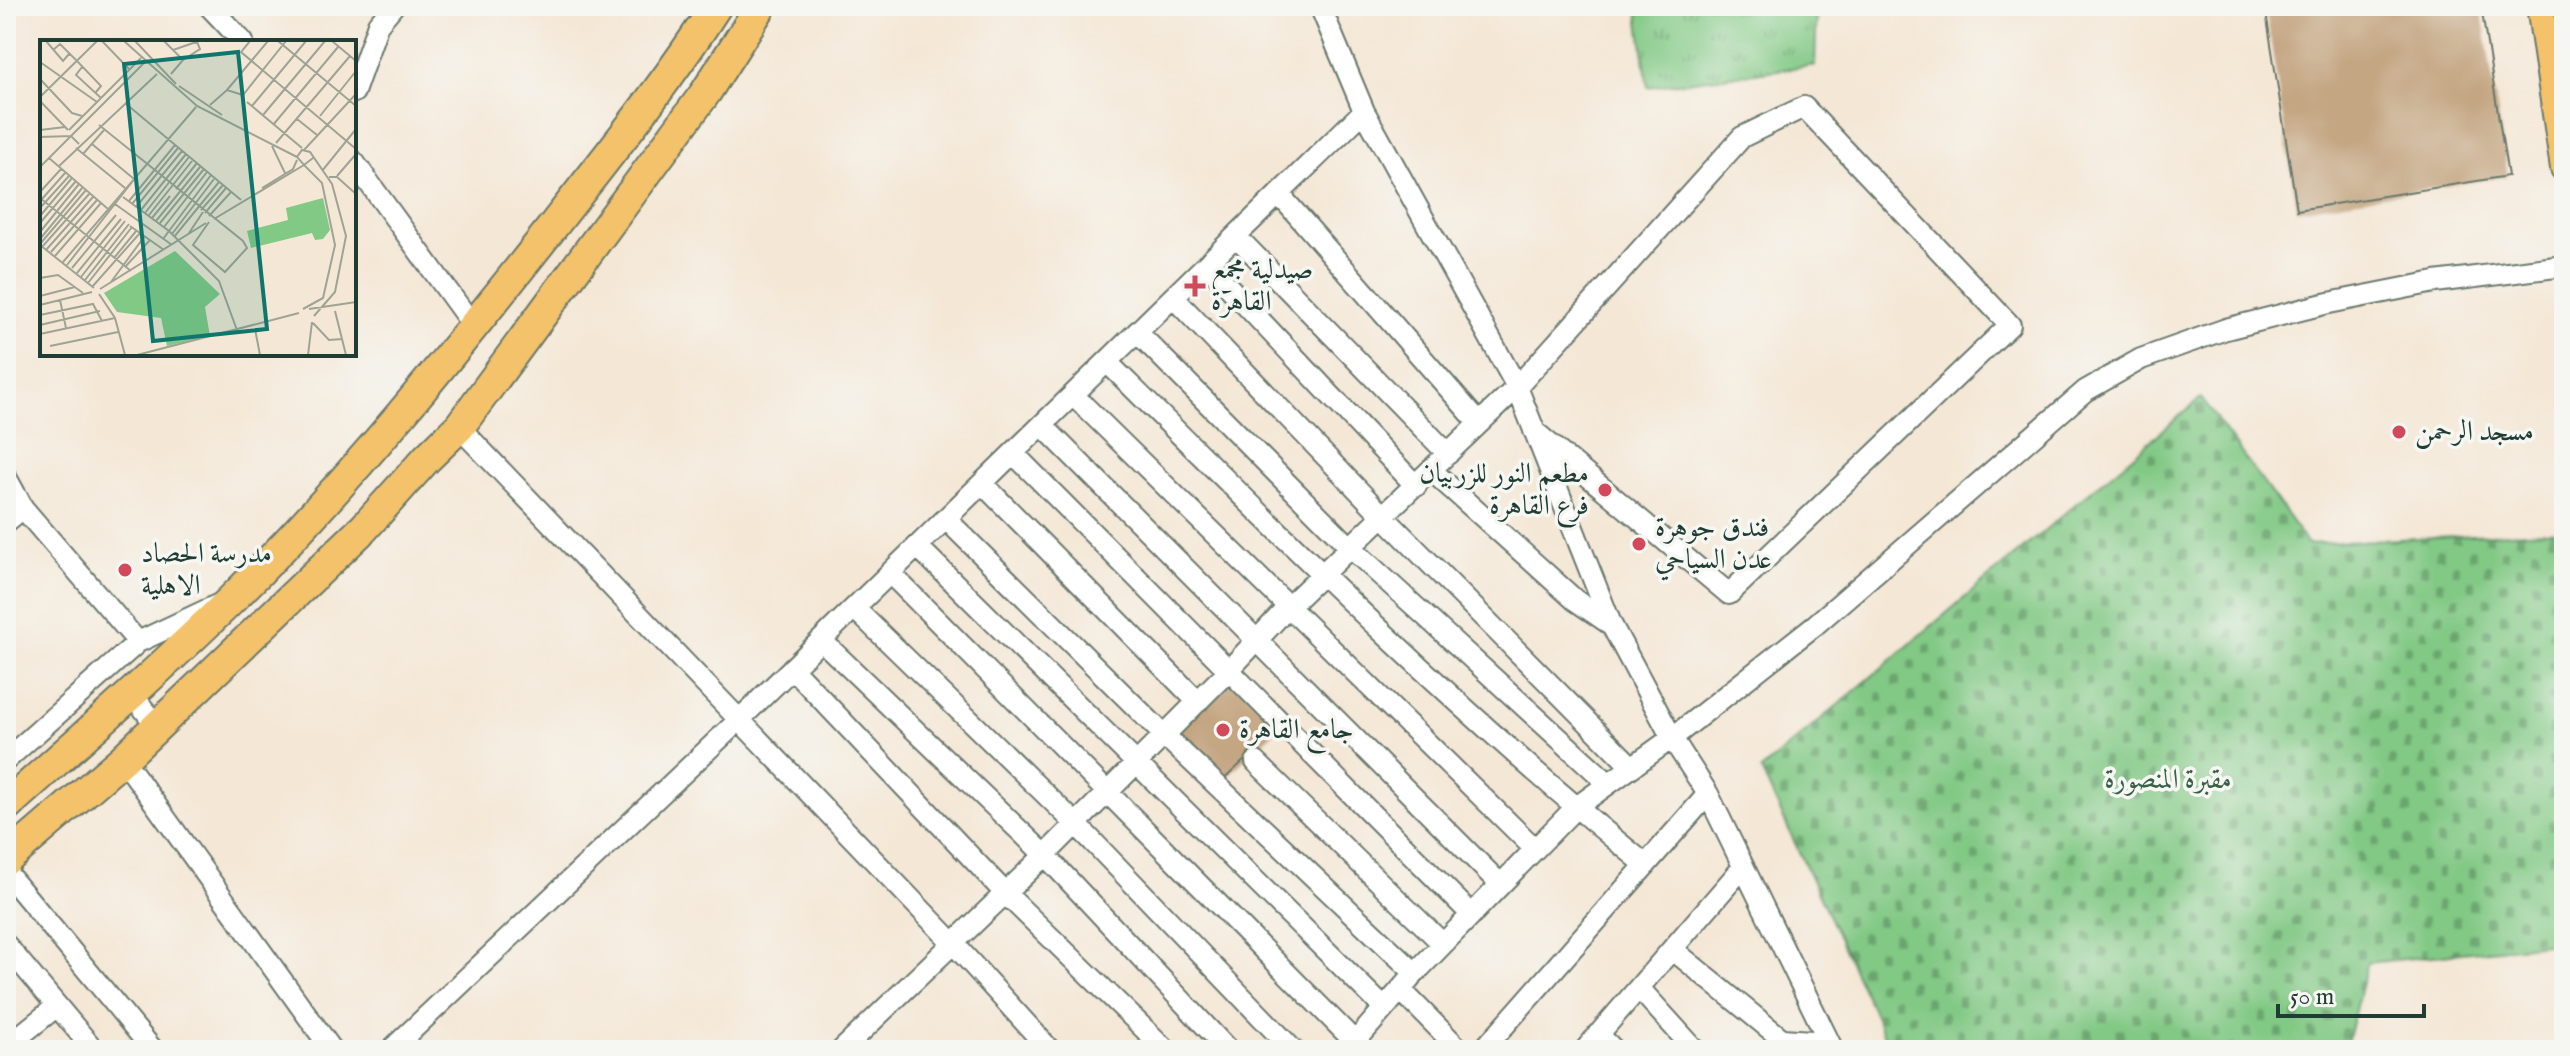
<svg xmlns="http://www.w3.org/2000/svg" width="2570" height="1056" font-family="'IM FELL English',Amiri,serif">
<defs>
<pattern id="grass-tufts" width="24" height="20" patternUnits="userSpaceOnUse" patternTransform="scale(2)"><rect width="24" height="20" fill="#82c985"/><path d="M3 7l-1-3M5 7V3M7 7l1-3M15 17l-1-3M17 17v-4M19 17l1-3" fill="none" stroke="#6aa46e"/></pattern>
<pattern id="cemetery-stones" width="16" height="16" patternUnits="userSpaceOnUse" patternTransform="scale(2)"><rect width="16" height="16" fill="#82c985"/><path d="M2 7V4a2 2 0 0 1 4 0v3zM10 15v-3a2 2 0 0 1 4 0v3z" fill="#6aa46e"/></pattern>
</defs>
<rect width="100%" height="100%" fill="#f6f6f2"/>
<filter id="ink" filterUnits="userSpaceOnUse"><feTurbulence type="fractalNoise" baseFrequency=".0125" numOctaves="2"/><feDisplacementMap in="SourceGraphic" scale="16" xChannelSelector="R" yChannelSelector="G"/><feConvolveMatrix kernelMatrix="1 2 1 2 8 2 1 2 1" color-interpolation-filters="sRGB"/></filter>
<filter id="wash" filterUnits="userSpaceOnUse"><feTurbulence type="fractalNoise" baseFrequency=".006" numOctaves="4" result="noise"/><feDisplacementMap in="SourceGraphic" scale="32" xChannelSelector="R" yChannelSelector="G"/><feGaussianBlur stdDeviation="1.8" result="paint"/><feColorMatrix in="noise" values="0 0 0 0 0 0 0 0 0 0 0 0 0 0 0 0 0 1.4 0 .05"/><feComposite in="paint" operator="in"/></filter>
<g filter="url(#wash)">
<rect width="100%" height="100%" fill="#f4e7d5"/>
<path fill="url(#grass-tufts)" stroke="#50835c" stroke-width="2" d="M1637 6H1817L1815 65 1648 87Z"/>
<path fill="url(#cemetery-stones)" stroke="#50835c" stroke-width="2" d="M2201 398 2308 544 2564 530V942L2367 963 2345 1050H1891L1761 770Z"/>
<g id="blocks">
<path fill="#c4a682" d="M2265 6H2481L2508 176 2297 210Z
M1228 671 1282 725 1218 785 1164 735Z"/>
</g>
</g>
<g filter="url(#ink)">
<use href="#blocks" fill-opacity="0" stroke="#6a786c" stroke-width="2"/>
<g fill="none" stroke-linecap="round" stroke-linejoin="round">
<defs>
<path id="minor" d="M209 6 243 42
M1320 6 1364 111 1517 387 1611 624 1672 738 1708 794 1833 1050
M354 92 378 24 393 6
M354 162 474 327
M1279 194 1479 423
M1236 236 1448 454
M1207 264 1416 486
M1173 297 1383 516 1632 767
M1137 332 1350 547 1608 783
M1107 362C1281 535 1455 710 1646 865
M1073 395 1534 848
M1042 425 1500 884
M459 427 953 943 1050 1050
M1013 453 1471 914
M1431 470 1575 600 1610 624
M6 477 23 508
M982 483 1198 702
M946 519 1164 735 1415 973
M6 522 23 508 138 642
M917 546 1384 1008
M890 573 1355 1042
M854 608 1076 824 1293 1050
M821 640 1045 855 1228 1050
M792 668 1005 893 1166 1050
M132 694 156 725
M123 759 332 1050
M6 760 138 642 217 605
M1256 762 1443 944
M6 872 153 1050
M6 945 94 1050
M1672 949 1782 1039 1828 1042
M1639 988 1695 1050
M1401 990 1460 1050
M1598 1034 1614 1050
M6 1047 57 1006
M391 1050 739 720 1364 111
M842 1050 1045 855 1228 671 1287 608 1517 387 1742 137 1804 107 2010 325 1729 594 1534 431
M1348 1050 1415 973 1575 808 1672 738 1815 625 2085 391 2141 359 2226 329 2324 304 2435 282 2564 266
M1483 1050 1708 794
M1585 1050 1743 867"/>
<path id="major" d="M2540 6 2564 168"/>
<path id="highway" d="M6 806C83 737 161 669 234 597 350 482 453 353 554 225 610 153 667 83 716 6
M6 860 123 759 364 528 427 458 459 427 706 92 761 6"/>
</defs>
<use href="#minor" stroke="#6a786c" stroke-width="24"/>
<use href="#major" stroke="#6a786c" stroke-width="30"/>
<use href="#highway" stroke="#6a786c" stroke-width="34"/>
<use href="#minor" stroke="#fff" stroke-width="20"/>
<use href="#major" stroke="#f3c26a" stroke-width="26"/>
<use href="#highway" stroke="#f3c26a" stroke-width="30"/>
</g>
</g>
<g fill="#d1495b" stroke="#f6f6f2" stroke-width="3">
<path d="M1191 274h8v8h8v8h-8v8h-8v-8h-8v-8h8z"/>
<circle cx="2399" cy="432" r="8"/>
<circle cx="1605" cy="490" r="8"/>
<circle cx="1639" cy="544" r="8"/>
<circle cx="125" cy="570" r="8"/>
<circle cx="1223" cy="730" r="8"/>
</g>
<g text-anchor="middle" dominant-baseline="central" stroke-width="7" stroke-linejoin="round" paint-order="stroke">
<g font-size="28" fill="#1f3d34" stroke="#f6f6f2" text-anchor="start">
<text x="1211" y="270">صيدلية مجمع<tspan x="1211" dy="32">القاهرة</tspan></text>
<text x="2415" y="432">مسجد الرحمن</text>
<text x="1589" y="474" text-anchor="end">مطعم النور للزربيان<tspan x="1589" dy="32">فرع القاهرة</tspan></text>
<text x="1655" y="528">فندق جوهرة<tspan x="1655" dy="32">عدن السياحي</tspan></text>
<text x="141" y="554">مدرسة الحصاد<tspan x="141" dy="32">الاهلية</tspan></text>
<text x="1239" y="730">جامع القاهرة</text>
</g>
<g font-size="28" fill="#386048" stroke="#f6f6f2">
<text x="2168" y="780">مقبرة المنصورة</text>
</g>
</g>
<g transform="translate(40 40)">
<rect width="316" height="316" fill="#f4e7d5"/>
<path d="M283 158 290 190 283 199 275 200 272 193 211 208 207 191 248 180 246 168Z" fill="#82c985"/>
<path d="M135 211 180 254 165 267 170 296 127 306 121 278 77 272 64 253Z" fill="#82c985"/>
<path fill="none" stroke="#9fa395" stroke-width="2" d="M6 1 23 21 29 14M62 1 90 30M84 1 157 66 257 117M95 1 136 44M124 1 143 20 131 34M210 1 201 12 316 109M238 1 316 66M292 1 316 21M13 10 20 4 37 21 61 46 56 52M133 10 159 1M143 20 160 9 157 2M0 22 57 62M42 27 36 35 61 58M0 39 32 73 42 76M139 46 182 75M187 50 228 1M0 57 57 1M0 61 28 90M207 62 262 108M85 63 201 160M170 65 187 50 203 55 246 1M212 66 266 1M223 75 285 1M280 76 316 31M257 79 277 95M59 85 203 201 207 208 185 232 153 205 169 182M233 85 298 7M0 90 25 87M29 90 101 18M0 97 31 96 39 104M236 103 310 16M52 104 94 139M232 106 245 133M36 108 85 148M264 110 316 54M43 114 64 90M9 118 68 169M273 118 264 125 257 117 262 110 270 112 292 144 306 196 295 252 274 276M0 127 105 22M18 127 117 34M282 131 316 89M297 136 316 114M289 137H297L316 154M222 148 253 129 257 120M136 149 157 123M0 152 21 129M83 157 129 191 179 241 198 293M0 158 91 231M2 159 25 133M89 161 135 105M75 164 132 205M92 164 138 108M96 167 142 111M0 168 29 136M101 170 146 114M161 170 183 145M105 173 149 117M165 173 186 148M109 175 152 121M0 176 32 138M169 176 191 152M112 178 130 156M174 179 264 125M116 181 160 127M0 183 36 141M120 183 164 129M90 186 124 210M124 187 167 132M0 192 39 144M149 193 163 172M132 194 174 139M134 197 179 142M0 199 43 147M123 199 171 135M0 204 46 150M0 205 54 248M2 207 50 153M6 210 53 157M11 212 57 160M15 216 61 163M74 218 97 190M23 222 156 67M27 225 96 137M85 227 110 200M32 228 76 175M37 233 81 179M41 237 85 181M0 238 18 235 43 253M45 240 89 184M71 242 104 197M48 243 92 187M52 247 100 193M60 249 166 183M59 254 75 278 85 315M0 256 35 247M20 260 26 288M0 265 52 252M263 269 283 258 295 205 282 143 264 125M269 269 316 262M295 271 306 315M0 275 53 264 62 281M273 283 289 300 302 299M0 285 60 271M215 289 220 315M0 294 75 278M10 306 78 292M97 315 259 273M268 315 272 282"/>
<path fill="#0f766e" fill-opacity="0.15" stroke="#0f766e" stroke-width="4" d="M198 12 227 289 113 301 84 24Z"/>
<rect width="316" height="316" fill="none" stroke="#1f3d34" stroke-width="4"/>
</g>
<rect width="2570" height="1056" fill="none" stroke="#f6f6f2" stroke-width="32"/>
<path d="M2278 1004v12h146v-12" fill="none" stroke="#1f3d34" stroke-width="4"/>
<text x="2290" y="1004" font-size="24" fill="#1f3d34" stroke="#f6f6f2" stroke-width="6" paint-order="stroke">50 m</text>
</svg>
